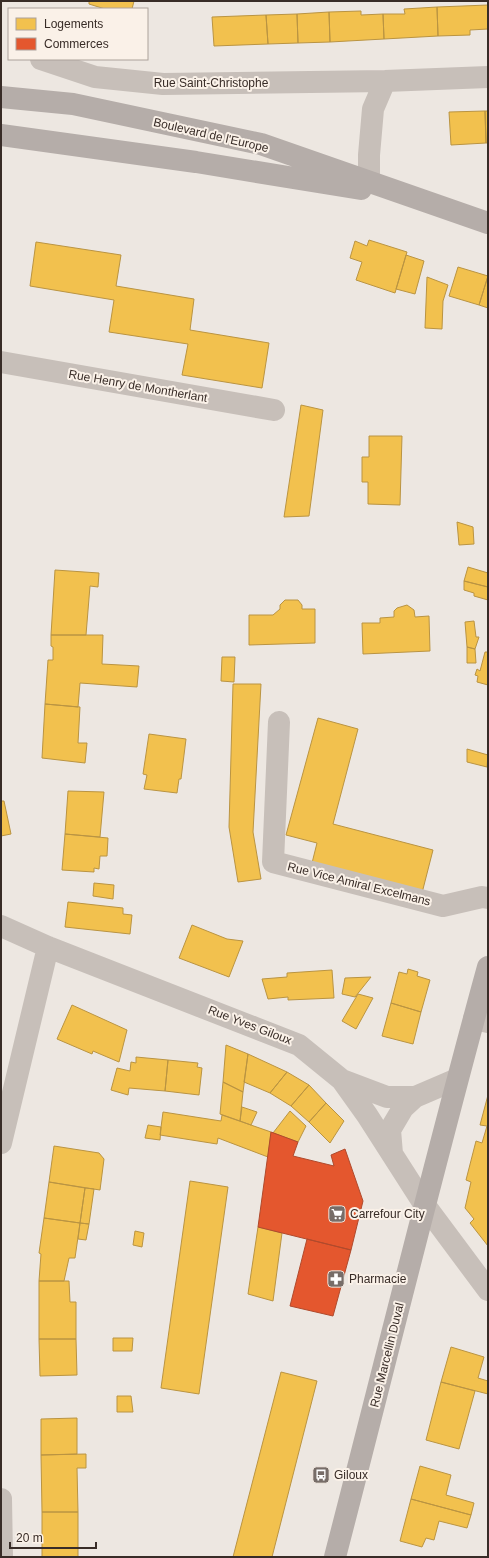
<svg xmlns="http://www.w3.org/2000/svg" width="489" height="1558" font-family="Helvetica,sans-serif">
<rect width="100%" height="100%" fill="#ede7e1"/>
<path fill="#f2c14e" stroke="#ba9442" d="M89 1H134L132 9H105L89 4Z
M488 5V29L470 30V35L438 36 437 7Z
M437 7 438 36 384 39 383 14H405L404 9Z
M361 11V15L383 14 384 39 330 42 329 12Z
M329 12 330 42 298 43 297 14Z
M297 14 298 43 268 44 266 15Z
M266 15 268 44 214 46 212 17Z
M485 111H488V143H486Z
M485 111 486 143 451 145 449 112Z
M369 240 407 252 395 293 356 280 362 262 350 258 355 241 367 246Z
M36 242 121 255 116 286 194 299 190 330 269 343 262 388 182 375 188 344 109 332 114 300 30 286Z
M406 255 424 261 415 294 396 289Z
M458 267 488 276 479 305 449 296Z
M488 276V308L479 305Z
M427 277 448 285 443 301 442 329 425 328Z
M301 405 323 410 309 516 284 517Z
M369 436H402L400 505 368 504V482H362V457H369Z
M457 522 473 527 474 544 459 545Z
M468 567 488 573V587L464 581Z
M55 570 99 573 98 587 90 586 86 635H51Z
M464 581 488 587V600L474 596V593L464 590Z
M285 600H298L302 605V609H315V643L249 645V615H273L280 609V605Z
M407 605 414 610 415 617 429 616 430 651 363 654 362 623H380V618L394 617V611L397 608Z
M474 621 476 637H479L475 649 467 647 465 622Z
M51 635H103L102 664 139 666 137 687 80 683 78 707 45 704 48 660H53V647L51 646Z
M467 647 475 649 476 663H467Z
M485 652H488V685L477 682 478 676 475 675 477 669 480 671Z
M222 657H235L234 682 221 681Z
M233 684H261L253 832 261 879 238 882 229 827Z
M45 704 80 707 78 743H87L85 763 42 758Z
M318 718 358 729 333 824 433 850 422 893 312 863 317 843 286 835Z
M149 734 186 739 181 779H179L177 793 144 789 147 775 143 774Z
M467 749 488 755 487 767 467 762Z
M68 791 104 792 100 837 65 834Z
M1 801H4L11 834 1 836Z
M65 834 108 838 107 856H100L99 869 94 868V872L62 870Z
M94 883 114 885 113 899 93 896Z
M68 902 123 908V914L132 915 130 934 65 927Z
M192 925 227 939 243 941 229 977 179 958Z
M408 969 418 972 417 976 430 980 421 1012 391 1003 399 972 407 974Z
M332 970 334 998 288 1000V997L268 999 262 979 287 977V973Z
M371 977 355 997 342 994 345 978Z
M358 994 373 998 356 1029 342 1021Z
M391 1003 421 1012 413 1044 382 1036Z
M72 1005 127 1030 119 1062 93 1051 92 1054 57 1039Z
M226 1045 248 1054 243 1092 223 1082Z
M248 1054 287 1072 270 1093 244 1082Z
M136 1057 168 1060 165 1091 129 1088 128 1095 111 1090 117 1068 130 1071 131 1062 136 1063Z
M168 1060 198 1063 197 1067 202 1068 199 1095 165 1091Z
M287 1072 309 1085 291 1106 270 1093Z
M223 1082 243 1092 240 1121 220 1114Z
M309 1085 326 1103 309 1122 291 1106Z
M488 1095V1246L470 1223 474 1219 465 1208 471 1182 466 1180 476 1141 482 1143 487 1126 480 1125Z
M326 1103 344 1121 330 1143 309 1122Z
M242 1107 257 1112 251 1125 240 1121Z
M290 1111 306 1126 298 1142 273 1133Z
M163 1112 221 1121 222 1115 271 1132 268 1157 218 1138 217 1144 160 1135Z
M148 1125 161 1127 160 1140 145 1138Z
M54 1146 99 1153 104 1159 100 1190 49 1182Z
M190 1181 228 1187 199 1394 161 1388Z
M49 1182 85 1188 80 1223 44 1218Z
M85 1188 94 1189 89 1224 80 1223Z
M44 1218 80 1223 75 1258H69L64 1281H39L41 1254 39 1253Z
M80 1223 89 1224 86 1240 78 1239Z
M258 1227 282 1233 273 1301 248 1294Z
M135 1231 144 1233 142 1247 133 1245Z
M39 1281H69L70 1302H76V1339H39Z
M113 1338H133L132 1351H113Z
M39 1339H76L77 1375 40 1376Z
M451 1347 484 1357 478 1378 488 1381V1394L441 1382Z
M281 1372 317 1381 272 1557H233Z
M441 1382 475 1391 459 1449 426 1440Z
M117 1396H131L133 1412H117Z
M77 1418V1454L41 1455V1419Z
M86 1454V1468H77L78 1512H42L41 1455Z
M420 1466 451 1475 446 1495 474 1503 471 1515 411 1499Z
M411 1499 471 1515 467 1528 439 1521 434 1540 426 1538 422 1547 400 1541Z
M42 1512H78V1557H42Z"/>
<path fill="#e4572e" stroke="#b04a2c" d="M271 1132 298 1142 293 1156 334 1166 331 1155 345 1149 363 1201 351 1250 258 1227Z
M307 1239 351 1250 333 1316 290 1306Z"/>
<g fill="none" stroke-linecap="round" stroke-linejoin="round">
<path stroke="#c7bfb9" stroke-width="22" d="M41 59 95 77 163 84 385 81 488 77
M369 181V155L373 109 385 81
M1 362 274 410
M279 722 273 862 443 906 482 897 488 898
M1 926 48 947 299 1045 342 1080 367 1115 424 1204 488 1290
M474 1019 488 1022
M342 1080 387 1097H415
M1 1143 48 947
M392 1154 390 1130 403 1108 415 1097 457 1079
M1 1499 2 1557"/>
<path stroke="#b5ada9" stroke-width="22" d="M1 97 73 104 261 144 488 223
M1 135 196 162 361 189
M335 1557C386 1360 434 1163 488 967"/>
</g>
<defs>
<symbol id="supermarket-square" viewBox="-11 -11 22 22"><rect x="-9" y="-9" width="18" height="18" rx="4" fill="#776d68" stroke="#faf1e8"/><path d="M-6-5.5h2.5l.6 2H6L4.5 2H-2.5L-4.4-4H-6ZM-1.5 3.2a1.3 1.3 0 1 0 .1 0ZM3 3.2a1.3 1.3 0 1 0 .1 0Z" fill="#fff"/></symbol>
<symbol id="pharmacy-square" viewBox="-11 -11 22 22"><rect x="-9" y="-9" width="18" height="18" rx="4" fill="#776d68" stroke="#faf1e8"/><path d="M-2-6h4v4h4v4h-4v4h-4v-4h-4v-4h4Z" fill="#fff"/></symbol>
<symbol id="bus-square" viewBox="-11 -11 22 22"><rect x="-9" y="-9" width="18" height="18" rx="4" fill="#776d68" stroke="#faf1e8"/><path d="M-5-6H5V4H4V6H2V4H-2V6H-4V4H-5ZM-3.5-4V0h7V-4ZM-3.5 1.2v1.5H-2V1.2ZM2 1.2v1.5H3.5V1.2Z" fill="#fff"/></symbol>
</defs>
<g fill-rule="evenodd">
<use href="#supermarket-square" x="327" y="1204" width="20" height="20"/>
<use href="#pharmacy-square" x="326" y="1269" width="20" height="20"/>
<use href="#bus-square" x="311" y="1465" width="20" height="20"/>
</g>
<g text-anchor="middle" dominant-baseline="central" stroke-width="4" stroke-linejoin="round" paint-order="stroke">
<g font-size="12" fill="#382c27" stroke="#faf1e8">
<text x="211" y="83">Rue Saint-Christophe</text>
<text transform="translate(211 135) rotate(13)">Boulevard de l'Europe</text>
<text transform="translate(138 386) rotate(10)">Rue Henry de Montherlant</text>
<text transform="translate(359 884) rotate(14)">Rue Vice Amiral Excelmans</text>
<text transform="translate(250 1025) rotate(21)">Rue Yves Giloux</text>
<text transform="translate(387 1355) rotate(-76)">Rue Marcellin Duval</text>
</g>
<g font-size="12" fill="#382c27" stroke="#faf1e8" text-anchor="start">
<text x="350" y="1214">Carrefour City</text>
<text x="349" y="1279">Pharmacie</text>
<text x="334" y="1475">Giloux</text>
</g>
</g>
<rect width="489" height="1558" fill="none" stroke="#382c27" stroke-width="4"/>
<rect x="8" y="8" width="140" height="52" fill="#faf1e8" stroke="#aca29b"/>
<rect x="16" y="18" width="20" height="12" fill="#f2c14e" stroke="#aca29b"/>
<text x="44" y="28" font-size="12" fill="#382c27">Logements</text>
<rect x="16" y="38" width="20" height="12" fill="#e4572e" stroke="#aca29b"/>
<text x="44" y="48" font-size="12" fill="#382c27">Commerces</text>
<path d="M10 1542v6h86v-6" fill="none" stroke="#382c27" stroke-width="2"/>
<text x="16" y="1542" font-size="12" fill="#382c27" stroke="#faf1e8" stroke-width="3" paint-order="stroke">20 m</text>
</svg>
